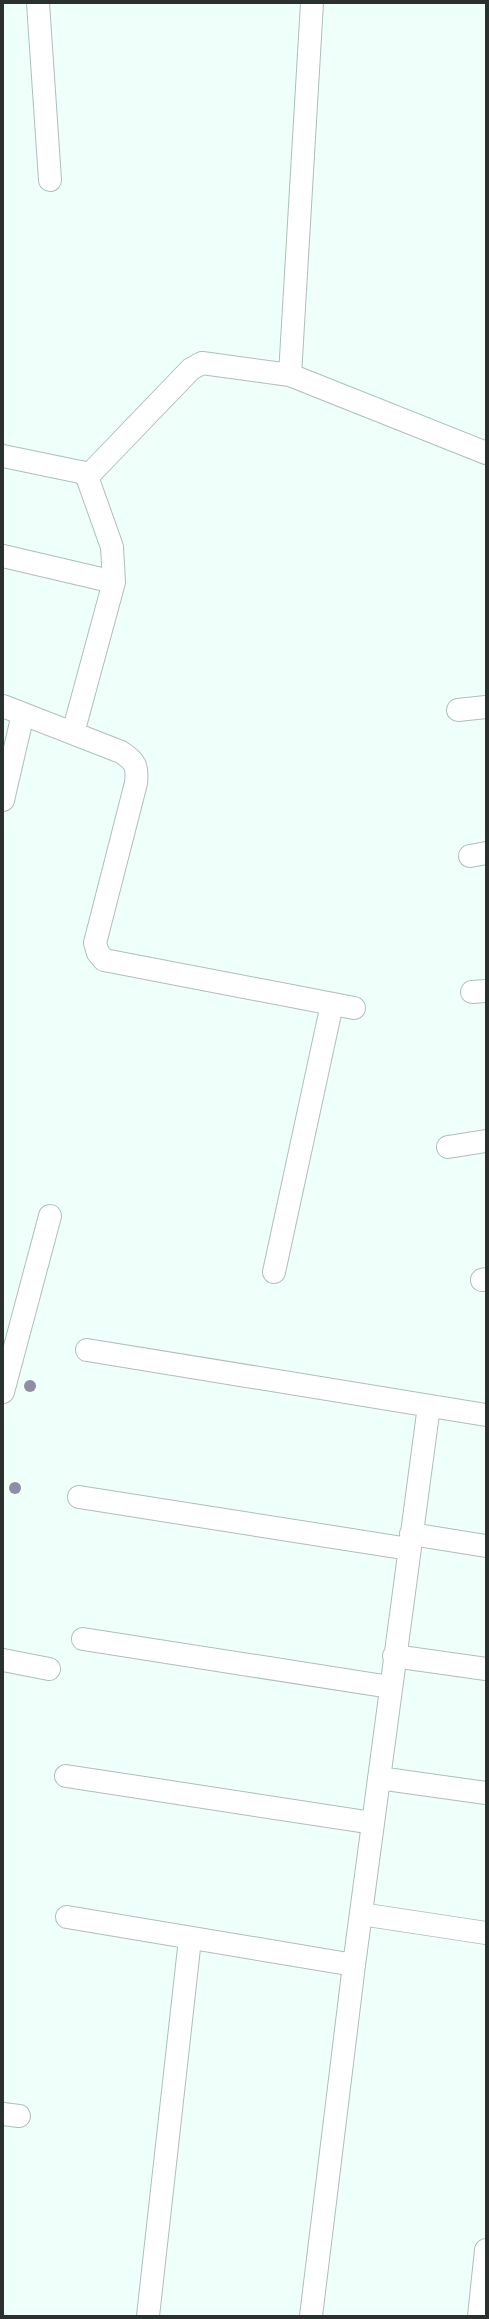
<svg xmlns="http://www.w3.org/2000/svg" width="489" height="2319" font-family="'DejaVu Sans',sans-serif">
<rect width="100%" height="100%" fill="#effff9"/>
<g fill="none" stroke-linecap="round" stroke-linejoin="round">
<defs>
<path id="minor" d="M38 3 50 180
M290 375 312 3
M3 456 90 474 191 369 202 363 290 375 486 453
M3 556 114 582
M3 706 121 752C135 761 138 766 136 783L95 943 98 953 104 960 354 1008
M458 710 486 707
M73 733 114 582 112 547 86 474
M3 800 23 714
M470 856 486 853
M472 992 486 991
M448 1147 486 1141
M274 1272 332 1004
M482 1280 486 1279
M87 1350 486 1415
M3 1392 50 1216
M79 1497 409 1549
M411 1534 486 1546
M83 1639 390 1687
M394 1656 486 1669
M3 1660 49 1669
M66 1776 373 1823
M379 1778 486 1793
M361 1914 486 1933
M67 1917 354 1965
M3 2114 19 2116
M148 2316 190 1939
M311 2316 354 1965 429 1406
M479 2316 486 2250"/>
</defs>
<use href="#minor" stroke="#adbfb9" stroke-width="24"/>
<use href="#minor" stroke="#fff" stroke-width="22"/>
</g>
<g fill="#908ea5">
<circle cx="30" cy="1386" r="6"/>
<circle cx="15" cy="1488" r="6"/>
</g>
<rect width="489" height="2319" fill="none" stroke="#29302e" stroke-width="8"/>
</svg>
